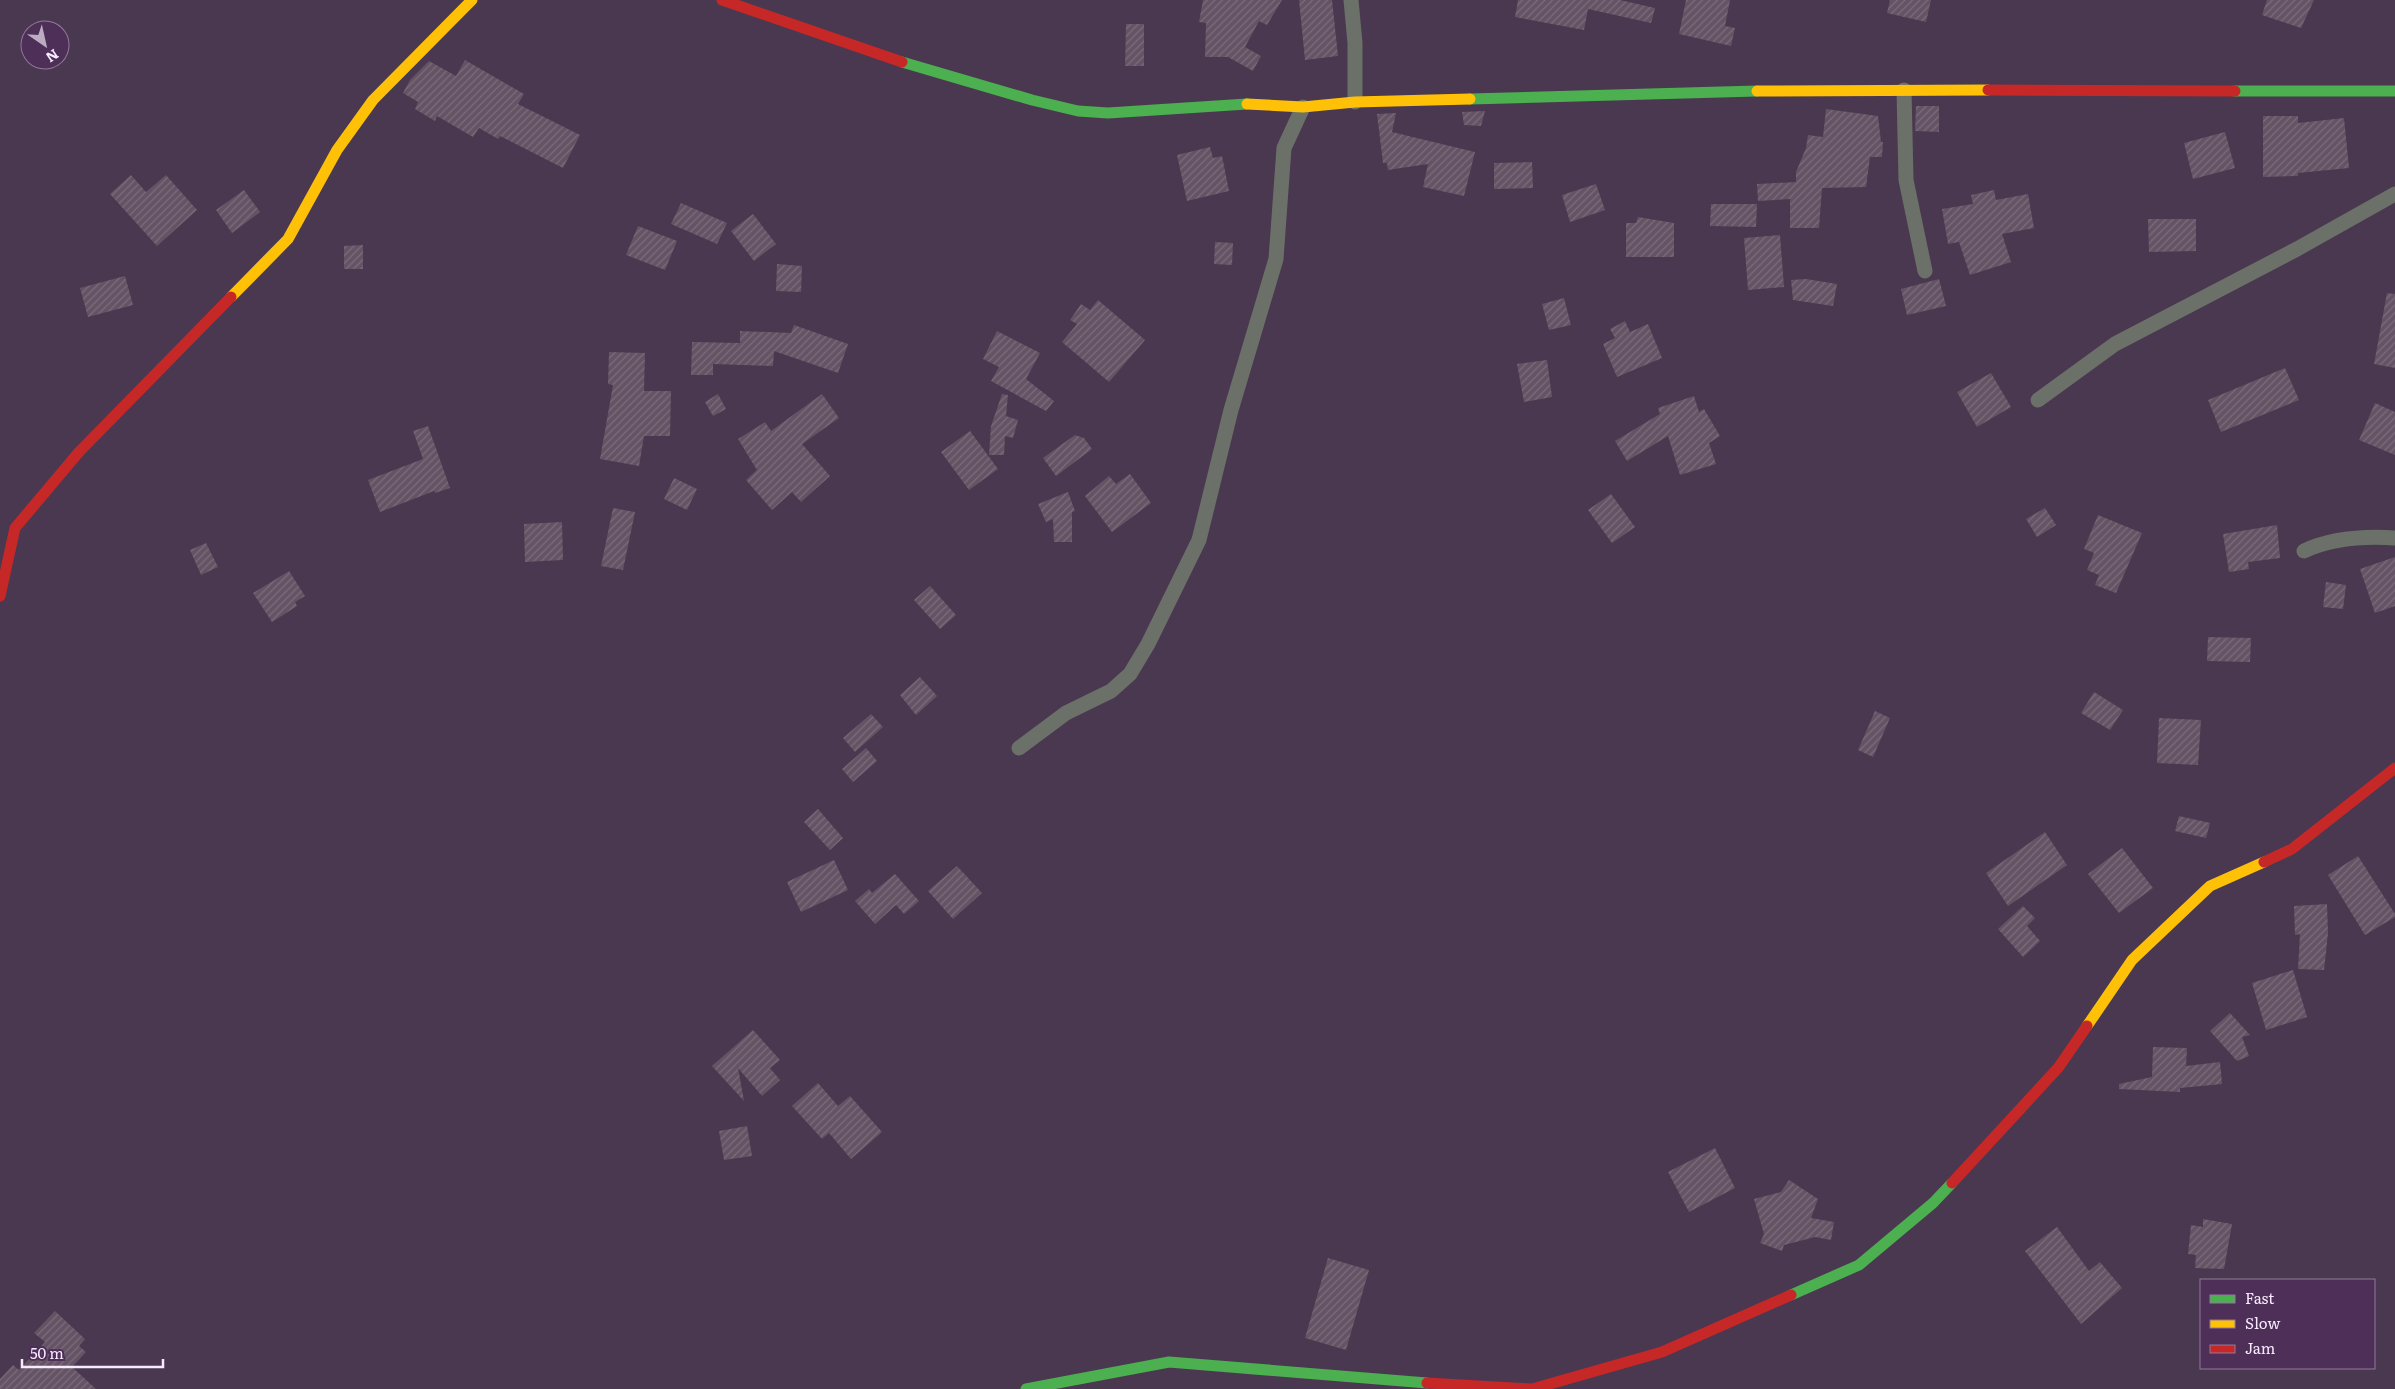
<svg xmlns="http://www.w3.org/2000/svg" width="2395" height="1389" font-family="Literata,serif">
<defs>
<pattern id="building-hatch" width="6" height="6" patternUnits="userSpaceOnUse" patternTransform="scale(1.25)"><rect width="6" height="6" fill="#645364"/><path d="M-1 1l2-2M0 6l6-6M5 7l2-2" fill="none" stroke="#7b6c7b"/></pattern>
</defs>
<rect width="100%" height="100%" fill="#49384f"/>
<path fill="url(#building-hatch)" d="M1203 0H1282L1267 25 1259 21 1245 47 1261 56 1253 71 1228 57H1205L1206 23 1199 22Z
M1299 0H1332L1338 56 1305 60Z
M1518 0H1620L1655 8 1651 23 1588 9 1584 30 1515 17Z
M1686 0H1730L1725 26 1735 28 1731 46 1679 34Z
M1890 0H1931L1926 22 1887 13Z
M2267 0H2314L2301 28 2262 15Z
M1126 24H1144V66H1125Z
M465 60 524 94 518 104 580 135 563 168 500 136 498 139 479 128 473 137 437 116 435 121 415 109 418 102 403 93 410 80 429 61 456 76Z
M1916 106H1939V132L1915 131Z
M1826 109 1878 116 1881 142H1883L1882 157H1870L1866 187 1822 188 1819 228H1790V199L1758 201 1757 184 1796 182V172L1806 148 1808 135 1823 137Z
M1485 111 1481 126 1464 125 1462 112Z
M1396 113 1392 132 1475 152 1464 196 1423 187 1428 164 1388 170 1387 163H1383L1377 114Z
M2263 116H2298V123L2344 118 2349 168 2298 173V176L2263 177Z
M2225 132 2235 168 2193 179 2184 143Z
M1210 147 1213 158 1222 156 1229 191 1187 201 1177 155Z
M1532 162 1533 188 1494 189V163Z
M131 175 146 192 166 175 197 210 157 246 110 194Z
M1596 184 1605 210 1570 222 1562 195Z
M244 190 260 212 232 233 216 210Z
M1994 190 1996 200 2028 194 2034 228 2002 234 2011 262 1970 275 1959 242 1948 244 1942 209 1973 204 1971 195Z
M681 203 727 223 717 244 671 224Z
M1711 204H1757L1756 227 1710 226Z
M753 214 776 244 754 261 731 231Z
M1638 217 1674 223V257H1626V223H1636Z
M2148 219H2196V251L2149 252Z
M638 226 677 241 665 270 626 255Z
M1780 235 1784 287 1748 290 1744 238Z
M1215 242 1233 243 1232 265 1214 264Z
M363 245V269H344V246Z
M777 264 802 266 801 292 776 291Z
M125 276 133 305 88 317 80 288Z
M1806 279 1837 284 1833 306 1793 300 1791 280Z
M1939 279 1946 306 1907 315 1901 289Z
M2387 293 2395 294V368L2374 364Z
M1564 298 1571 325 1549 330 1542 304Z
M1098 300 1145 340 1109 382 1062 342 1077 324 1070 320 1081 304 1090 310Z
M1625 321 1630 332 1648 324 1662 358 1617 377 1603 344 1615 338 1610 329Z
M794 325 848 344 838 373 774 351 773 366 713 364V375H691L692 342 740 343V331L791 333Z
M997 331 1040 353 1026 379 1054 401 1046 411 991 381 999 367 983 359Z
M609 352 645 353 644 391H671L670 436H644L639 466 600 459 613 385 608 384Z
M1547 360 1552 397 1524 402 1517 364Z
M2285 368 2299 400 2221 432 2208 400Z
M1991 373 2011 407 1977 427 1957 392Z
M718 394 726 409 713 416 705 402Z
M822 394 839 418 802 444 830 476 801 502 792 492 772 510 746 480 757 470 738 439 765 422 771 431Z
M1002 394 1008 395 1006 416 1018 420 1013 438 1005 436 1004 455H989L991 426Z
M1694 396 1699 412 1704 409 1720 436 1709 443 1716 464 1680 475 1668 436 1627 461 1615 441 1660 414 1658 408Z
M2375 403 2395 412V455L2359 440Z
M428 426 450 488 435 493 434 491 380 512 368 480 423 459 413 431Z
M970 431 998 469 969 490 941 452Z
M1075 435 1084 438 1092 449 1056 476 1043 458Z
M1130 474 1151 503 1112 532 1085 496 1109 476 1116 484Z
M674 478 697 489 687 510 664 499Z
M1068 492 1075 511 1072 512V542H1054L1053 519 1046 522 1038 504Z
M1611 494 1635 527 1612 543 1588 510Z
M613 508 635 512 623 570 601 566Z
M2045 508 2056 525 2037 537 2026 519Z
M2098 515 2142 533 2116 593 2095 585 2099 575 2087 570 2094 553 2084 549Z
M562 522 563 560 525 562 524 524Z
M2277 525 2280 558 2248 562 2249 569 2229 572 2223 534Z
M206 543 218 567 201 575 190 550Z
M2395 557V606L2375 613 2360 569Z
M289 571 305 596 295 602 297 606 272 622 253 593Z
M2326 582 2346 585 2343 609 2323 607Z
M930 586 956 615 940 629 914 600Z
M2208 637 2251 638 2250 662 2207 661Z
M920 677 937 696 916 715 900 695Z
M2094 692 2123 710 2110 730 2081 713Z
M1875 711 1890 718 1873 757 1858 750Z
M871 714 883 727 855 752 843 738Z
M2159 718 2201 720 2198 765 2157 763Z
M866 748 877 761 853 782 842 769Z
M818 809 843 838 830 850 804 822Z
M2179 816 2210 823 2206 838 2175 831Z
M2045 832 2067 865 2008 906 1986 873Z
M2122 848 2153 888 2119 913 2088 874Z
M2358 856 2395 914V917L2365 935 2328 875Z
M834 860 848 890 801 912 787 882Z
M957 866 982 893 953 919 928 891Z
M895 874 919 901 904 914 896 905 875 924 855 901 869 889 872 893Z
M2327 904 2328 933 2324 970 2298 969 2300 934 2295 935 2294 906Z
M2023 906 2035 918 2027 926 2040 941 2023 957 1998 929Z
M2293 970 2307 1017 2266 1030 2252 983Z
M2230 1013 2250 1035 2242 1037 2249 1056 2237 1061 2210 1031Z
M753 1030 780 1060 770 1068 780 1080 762 1096 738 1068 744 1101 712 1066Z
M2153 1047 2187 1048 2186 1066 2220 1062 2222 1084 2180 1088V1092L2119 1089V1084L2152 1077Z
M818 1083 838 1106 850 1096 882 1132 851 1159 829 1133 822 1139 792 1106Z
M747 1126 752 1156 724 1160 719 1131Z
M1715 1148 1735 1188 1689 1212 1668 1172Z
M1789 1180 1818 1199 1811 1218 1834 1222 1831 1240 1815 1237 1784 1245 1782 1251 1760 1243 1764 1234 1754 1199 1781 1192Z
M2203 1219 2232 1224 2224 1269 2195 1268 2196 1255 2188 1254 2191 1225 2203 1227Z
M2057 1227 2089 1271 2100 1262 2122 1288 2081 1324 2025 1251Z
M1328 1258 1369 1270 1346 1350 1305 1338Z
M55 1311 85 1339 79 1346 86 1352 72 1367 96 1389H0V1379L13 1365 19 1370 45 1342 34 1333Z"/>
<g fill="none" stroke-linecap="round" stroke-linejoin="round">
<path stroke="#6b7168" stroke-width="15" d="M1351 0 1355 43V102
M1904 90 1906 180 1925 271
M2038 400 2115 344 2297 249 2395 194
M2304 551C2332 538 2364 536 2395 538
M1019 748 1066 713 1111 691 1130 674 1148 644 1199 540 1231 410 1276 259 1284 148 1303 107"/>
<path stroke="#4caf50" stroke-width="11" d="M902 62 1032 100 1078 111 1108 113 1247 104
M2235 91H2395
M1470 99 1757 91
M1791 1295 1859 1265 1933 1203 1952 1183
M1026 1389 1169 1362 1427 1383"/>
<path stroke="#ffc107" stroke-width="11" d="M1757 91 1988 90
M1247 104 1303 107 1355 102 1470 99
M231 297 288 239 337 150 373 100 472 0
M2087 1026 2132 960 2210 886 2264 862"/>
<path stroke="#c62828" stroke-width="11" d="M722 0 902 62
M1988 90 2235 91
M0 596 15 528 79 452 231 297
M2264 862 2292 849 2395 768
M1952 1183 2058 1068 2087 1026
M1427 1383 1532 1389 1662 1352 1791 1295"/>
</g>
<rect x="2200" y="1279" width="175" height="90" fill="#4d2f58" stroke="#917a9a"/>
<rect x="2210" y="1295" width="25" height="8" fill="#4caf50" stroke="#917a9a"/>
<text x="2245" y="1304" font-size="15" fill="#f8eafe">Fast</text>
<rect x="2210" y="1320" width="25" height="8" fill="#ffc107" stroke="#917a9a"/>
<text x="2245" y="1329" font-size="15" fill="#f8eafe">Slow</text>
<rect x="2210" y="1345" width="25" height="8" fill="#c62828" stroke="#917a9a"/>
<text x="2245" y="1354" font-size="15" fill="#f8eafe">Jam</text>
<g transform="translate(45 45) rotate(146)"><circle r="24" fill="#4d2f58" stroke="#917a9a"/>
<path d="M0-4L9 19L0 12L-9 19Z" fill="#bbacc1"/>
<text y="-8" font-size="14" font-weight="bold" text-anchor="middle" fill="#f8eafe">N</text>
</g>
<path d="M22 1359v8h141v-8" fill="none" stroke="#f8eafe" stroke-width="2.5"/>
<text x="30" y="1359" font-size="15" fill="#f8eafe" stroke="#4d2f58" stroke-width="4" paint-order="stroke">50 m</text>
</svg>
